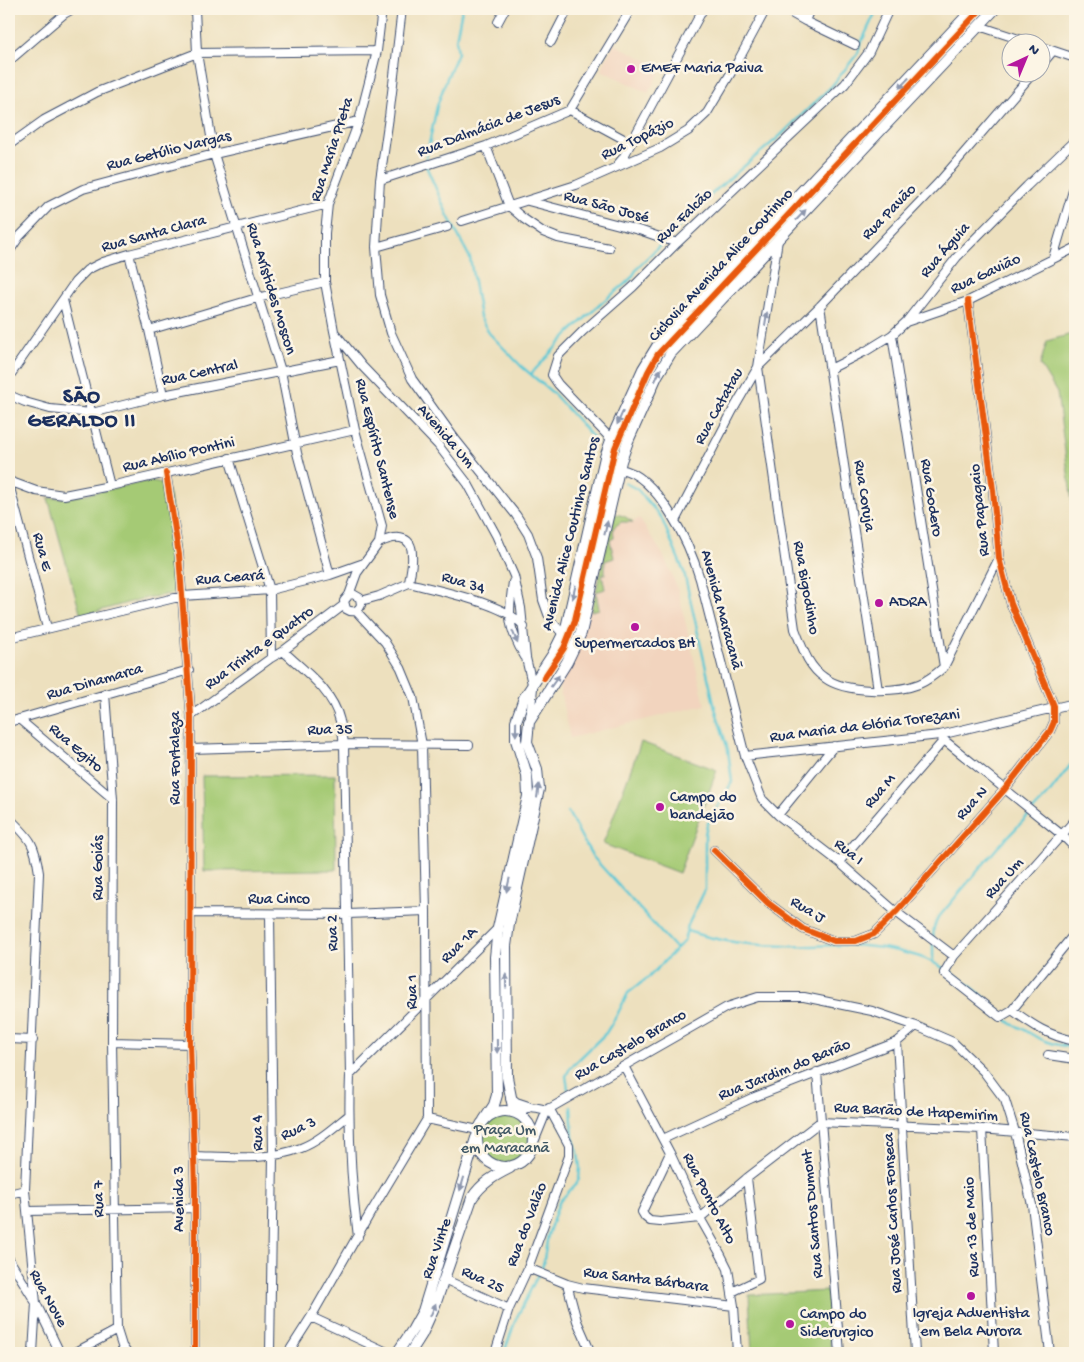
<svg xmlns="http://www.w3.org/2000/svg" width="1084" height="1362" font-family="'Gochi Hand',sans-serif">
<rect width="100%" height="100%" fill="#fcf5e5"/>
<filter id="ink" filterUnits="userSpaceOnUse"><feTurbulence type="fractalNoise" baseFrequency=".02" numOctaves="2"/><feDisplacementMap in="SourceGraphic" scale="10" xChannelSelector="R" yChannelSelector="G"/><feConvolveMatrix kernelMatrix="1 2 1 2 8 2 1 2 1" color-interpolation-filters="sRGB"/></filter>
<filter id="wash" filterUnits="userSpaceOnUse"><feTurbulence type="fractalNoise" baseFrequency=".0096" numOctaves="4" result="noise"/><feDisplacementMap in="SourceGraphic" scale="20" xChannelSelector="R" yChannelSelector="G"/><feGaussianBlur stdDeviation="1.12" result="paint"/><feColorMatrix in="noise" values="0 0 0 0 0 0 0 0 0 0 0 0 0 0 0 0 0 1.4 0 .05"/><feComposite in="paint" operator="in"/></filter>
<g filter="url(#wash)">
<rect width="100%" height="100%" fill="#ede0be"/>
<path fill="#f2d4be" d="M614 44 662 68 648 93 601 70Z
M615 514 624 516 633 522 639 518 662 553 673 577 678 591 705 705 570 738 558 682 586 616Z"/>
<path fill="#a5ca74" stroke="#607c69" d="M1075 333V524L1057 393 1040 365 1047 341Z
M149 481C155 481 163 482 166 488 176 506 176 566 178 589L171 594 141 599 81 616 48 498H67Z
M615 514 624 516 633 522H621L613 528 614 538 610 540 614 558 605 561V574H602L605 589 596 592 599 609 591 611 614 516Z
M641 742 717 770 679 873 603 844Z
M335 775 336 870 204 871 202 776Z
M480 1141a25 25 0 1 1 50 0a25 25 0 1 1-50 0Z
M827 1291 831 1353H752L749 1295Z"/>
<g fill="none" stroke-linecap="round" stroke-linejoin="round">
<path stroke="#5dc8d5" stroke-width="2.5" d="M462 9 456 39 458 53 447 78 437 106 426 159V166L448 216 470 258 480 317 489 333 521 366 554 394 597 442
M531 374 570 332 605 300 625 284 632 277 638 267 717 189 780 136 831 87 858 53 861 43 877 9
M568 812 583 840 593 857 676 949
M687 931C721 942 749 945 785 946 804 947 823 945 842 945 866 945 894 949 917 956 938 962 968 983 985 998 994 1006 1002 1017 1012 1024 1016 1026 1019 1027 1023 1029 1043 1042 1051 1044 1075 1048
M933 938 934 927 938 918 997 848 1048 795 1075 759
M933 962V944
M568 1089 566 1076 570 1068 606 1033 617 1015 628 993 650 976 684 941 688 925 705 890V834L707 825 732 782 728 750 715 708 684 572 661 517 637 489 625 483
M504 1353 516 1319 543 1265 548 1235 559 1202 576 1184 579 1179 580 1168 578 1153 573 1137 571 1107"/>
</g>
</g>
<g filter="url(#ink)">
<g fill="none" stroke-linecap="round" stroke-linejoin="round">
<defs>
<path id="minor" d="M195 9 197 53 214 154 281 371 297 453 330 575
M402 9 389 117 380 180 376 247 380 295 391 333 412 379 455 439 516 515 528 534 537 558 543 600 548 614 553 623 563 634
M784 9 805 21 855 45
M805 21 810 9
M498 22 505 9
M979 26 1028 42
M551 42 568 9
M1042 47 1075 58
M9 61 64 14 73 9
M1042 64 1053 51
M570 110 631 9
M9 145 44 120 97 92 197 53 377 51
M486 146 509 206 524 219 543 232 558 238 609 248
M618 164 623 158 703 9
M380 180 486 146 570 110 631 143
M528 201 642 231 677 243
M462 221 576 185 660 148 688 131 707 113 738 61 766 9
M376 247 447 227
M9 252 19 237 49 206 83 189 214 154 359 121
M129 254 149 330 163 395
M1053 258 1075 184
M63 300 110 486
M820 306 878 690
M906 322 968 301 1075 248
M149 330 257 298 325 282
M335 333 362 366 438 445 468 484 496 535 514 576 521 608 526 658 533 688 530 717
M892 335 944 667
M758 367 795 629C802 647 808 667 825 678 845 693 896 693 919 684 929 680 936 674 944 667L999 558
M758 367 820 306 939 182 1034 72
M830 369 866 351 892 335 906 322 957 257 1027 186 1075 140
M9 377 75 282 87 270 103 262 129 254 328 204
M9 395 25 402 50 409 92 413 163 395 340 360
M611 439 558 384 552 375 558 356 583 331 633 287 677 243 845 84 869 52 889 9
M229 458 270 590 271 658
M620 469C658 475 690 545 700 579L745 756 762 799 778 815 839 862 896 912 954 956
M166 473 179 555 191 716 190 1044 195 1187V1353
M9 481 36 491 64 495 110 486 355 430
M9 484 47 628
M675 521 733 410 758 367 778 240
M379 543C393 536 412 533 412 555 413 564 410 574 409 583
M513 582C508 615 507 627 525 657
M409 583C436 590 509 604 524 627
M349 595 353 594 360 598 361 605C358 612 352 613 346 609L344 601 349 595 357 573 379 543 382 526 355 430 334 331 325 282V233L328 204 359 121 377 51 382 9
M361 601 379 596 409 583
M9 638 183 596 270 590 330 575 364 563
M283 651C305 671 333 691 340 721 342 728 343 737 344 744L350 1075C348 1129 351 1183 358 1237
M105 694 113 799 112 1042 117 1330 122 1346 127 1353
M191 716 271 658 283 651 344 605
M19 719 113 799
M9 722 189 670
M940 735 944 740 1062 835 1075 848
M191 749 344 744 469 745
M745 756 940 735 1075 703
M778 815 834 746
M9 818C31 839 35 844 39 873L25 1190 36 1303 33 1353
M1075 820 954 956 944 973 1000 1017 1012 1010 1075 933
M714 850 768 903 803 929 834 941H856L874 934 896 912 1005 789 1050 731 1054 722V706L1011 604 999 558 993 490 968 301
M839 862 944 740
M191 913 348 914 426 911
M270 914 273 1156 270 1352
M1012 1010C1034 1026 1047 1035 1075 1041
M9 1039 33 1040
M112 1042 190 1044
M897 1042 915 1353
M1048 1055 1075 1059
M624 1066 670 1153 700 1218 721 1255 728 1269 734 1306 737 1353
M817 1072 840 1353
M350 1075 498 928 500 929
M519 1114C527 1104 535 1107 547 1110
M427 1119 478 1130
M982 1129 994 1353
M663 1139 752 1098 897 1042 916 1026
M534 1142 547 1110 727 1007 758 997H804L872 1011 916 1026 953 1042 984 1072 1005 1100 1015 1132 1032 1205 1050 1353
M670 1153 642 1212 645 1217 650 1221 660 1222 700 1218 747 1178 820 1122 982 1129 1075 1137
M194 1156C230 1157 268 1161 301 1148 319 1141 334 1127 349 1115
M9 1194 25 1190
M27 1211 194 1208
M9 1259 36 1303 60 1353
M528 1268 567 1284 583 1288 734 1306
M444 1279 509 1309
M567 1284 577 1321 591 1353
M732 1292 759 1279 747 1178
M311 1317 389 1353
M74 1353 117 1330
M288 1353 311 1317 371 1212 427 1119 426 911 422 745 413 697 401 668 385 642 356 611
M495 1353 509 1309 528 1268 569 1156V1145L549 1108"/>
<path id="major" d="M511 1099 516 1103 528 1107
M477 1139a28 28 0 1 1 56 0a28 28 0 1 1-56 0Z
M514 1112 507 1077 506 946 509 924 539 789 537 769 527 742 529 722 567 662 581 633 621 461 628 441 657 376 671 353 995 9
M484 1120 494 1105 497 1095 495 957 498 928 528 796 527 775 516 740V721L524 698 553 654 566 628 605 457 613 435 643 369 659 343 973 9
M397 1353 413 1329 423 1311 476 1138
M410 1353 422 1334 435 1305 472 1198C482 1183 494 1176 510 1168"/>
</defs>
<use href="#minor" stroke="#3a4a6c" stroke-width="10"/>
<use href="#major" stroke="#3a4a6c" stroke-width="12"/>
<use href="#minor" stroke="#fff" stroke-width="8"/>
<use href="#major" stroke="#fff" stroke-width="10"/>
<defs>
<path id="cycleway" d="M166 473 179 555 191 716 190 1044 195 1187V1353
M544 678 564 648 575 620 615 448 648 372 658 354 981 9
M714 850 768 903 803 929 834 941H856L874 934 896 912 1005 789 1050 731 1054 722V706L1011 604 999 558 993 490 968 301"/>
</defs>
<use href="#cycleway" stroke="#fcf5e5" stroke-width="9"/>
<use href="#cycleway" stroke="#e8590c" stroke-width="6"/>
</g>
<defs><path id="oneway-solid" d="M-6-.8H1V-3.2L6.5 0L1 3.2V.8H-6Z" transform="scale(1.25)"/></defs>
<g fill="#8d97ae">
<use href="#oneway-solid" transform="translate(904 83) rotate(133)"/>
<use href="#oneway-solid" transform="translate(801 215) rotate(-47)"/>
<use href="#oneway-solid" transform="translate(766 319) rotate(-81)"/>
<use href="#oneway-solid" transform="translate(658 375) rotate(-64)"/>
<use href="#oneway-solid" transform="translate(620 418) rotate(114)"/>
<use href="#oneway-solid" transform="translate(606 528) rotate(-77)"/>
<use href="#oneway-solid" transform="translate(574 592) rotate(103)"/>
<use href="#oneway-solid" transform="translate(515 637) rotate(68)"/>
<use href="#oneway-solid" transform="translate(555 681) rotate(-54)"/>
<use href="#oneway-solid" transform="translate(516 729) rotate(91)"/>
<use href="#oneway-solid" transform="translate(538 791) rotate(-82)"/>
<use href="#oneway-solid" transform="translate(508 885) rotate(103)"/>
<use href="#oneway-solid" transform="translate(506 981) rotate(-91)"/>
<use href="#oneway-solid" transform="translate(497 1046) rotate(89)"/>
<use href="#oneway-solid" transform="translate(462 1184) rotate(107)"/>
<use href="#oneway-solid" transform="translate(433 1310) rotate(-67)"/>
</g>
</g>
<g fill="#b5179e" stroke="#fcf5e5" stroke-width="2">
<circle cx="631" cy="69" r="5"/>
<circle cx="879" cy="603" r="5"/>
<circle cx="635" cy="627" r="5"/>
<circle cx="660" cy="807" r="5"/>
<circle cx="971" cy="1296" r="5"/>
<circle cx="790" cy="1324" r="5"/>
</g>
<g text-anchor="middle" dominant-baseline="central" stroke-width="5" stroke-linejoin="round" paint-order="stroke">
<g font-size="16" fill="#1b2f5e" stroke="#fcf5e5" text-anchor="start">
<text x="641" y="69">EMEF Maria Paiva</text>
<text x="889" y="603">ADRA</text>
<text x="635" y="644" text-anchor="middle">Supermercados BH</text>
<text x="670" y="798">Campo do<tspan x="670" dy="18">bandejão</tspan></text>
<text x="971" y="1314" text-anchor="middle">Igreja Adventista<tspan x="971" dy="18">em Bela Aurora</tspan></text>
<text x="800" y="1315">Campo do<tspan x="800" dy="18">Siderurgico</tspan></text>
</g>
<g font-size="16" fill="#1b2f5e" stroke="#fcf5e5">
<text transform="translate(489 127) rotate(-21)">Rua Dalmácia de Jesus</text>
<text transform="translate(638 140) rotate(-26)">Rua Topázio</text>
<text transform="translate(333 150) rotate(-72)">Rua Maria Preta</text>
<text transform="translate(169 152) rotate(-14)">Rua Getúlio Vargas</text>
<text transform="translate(606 208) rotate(15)">Rua São José</text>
<text transform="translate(890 213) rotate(-46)">Rua Pavão</text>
<text transform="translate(685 217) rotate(-44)">Rua Falcão</text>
<text transform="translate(154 235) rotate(-15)">Rua Santa Clara</text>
<text transform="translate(946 251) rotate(-49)">Rua Águia</text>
<text transform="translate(722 266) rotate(-47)">Ciclovia Avenida Alice Coutinho</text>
<text transform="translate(986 275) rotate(-25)">Rua Gavião</text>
<text transform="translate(270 289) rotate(73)">Rua Arístides Moscon</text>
<text transform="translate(200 374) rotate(-12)">Rua Central</text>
<text transform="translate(720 407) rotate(-61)">Rua Catatau</text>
<text transform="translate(445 437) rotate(49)">Avenida Um</text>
<text transform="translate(376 449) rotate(76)">Rua Espírito Santense</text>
<text transform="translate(179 456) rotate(-13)">Rua Abílio Pontini</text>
<text transform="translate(863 496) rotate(81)">Rua Coruja</text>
<text transform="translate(930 498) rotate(81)">Rua Godero</text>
<text transform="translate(981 510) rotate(-96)">Rua Papagaio</text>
<text transform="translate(572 534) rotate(-76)">Avenida Alice Coutinho Santos</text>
<text transform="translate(41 552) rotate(75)">Rua E</text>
<text transform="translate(230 579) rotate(-4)">Rua Ceará</text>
<text transform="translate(463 584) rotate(17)">Rua 34</text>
<text transform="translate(805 588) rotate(80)">Rua Bigodinho</text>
<text transform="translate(720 610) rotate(75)">Avenida Maracanã</text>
<text transform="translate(260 649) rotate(-36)">Rua Trinta e Quatro</text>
<text transform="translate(95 683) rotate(-16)">Rua Dinamarca</text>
<text transform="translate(865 727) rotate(-7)">Rua Maria da Glória Torezani</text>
<text transform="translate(330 731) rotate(-1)">Rua 35</text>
<text transform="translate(75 749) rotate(41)">Rua Egito</text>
<text transform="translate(176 758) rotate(-90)">Rua Fortaleza</text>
<text transform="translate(881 792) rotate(-49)">Rua M</text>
<text transform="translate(973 804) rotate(-48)">Rua N</text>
<text transform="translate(848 853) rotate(39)">Rua I</text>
<text transform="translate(99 868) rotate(-90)">Rua Goiás</text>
<text transform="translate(1005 879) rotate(-48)">Rua Um</text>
<text x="279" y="900">Rua Cinco</text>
<text transform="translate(807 911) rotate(31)">Rua J</text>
<text transform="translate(334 933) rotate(-91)">Rua 2</text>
<text transform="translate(460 946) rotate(-45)">Rua 1A</text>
<text transform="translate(413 992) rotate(-90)">Rua 1</text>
<text transform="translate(631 1046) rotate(-30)">Rua Castelo Branco</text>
<text transform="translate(785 1071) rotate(-22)">Rua Jardim do Barão</text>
<text transform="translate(916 1113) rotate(3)">Rua Barão de Itapemirim</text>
<text transform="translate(299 1130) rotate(-25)">Rua 3</text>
<text transform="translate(259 1133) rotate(-91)">Rua 4</text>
<text transform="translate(1036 1174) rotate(78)">Rua Castelo Branco</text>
<text transform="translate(100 1199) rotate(-91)">Rua 7</text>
<text transform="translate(180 1199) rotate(-90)">Avenida 3</text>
<text transform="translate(708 1199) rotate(63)">Rua Ponto Alto</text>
<text transform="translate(894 1213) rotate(-93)">Rua José Carlos Fonseca</text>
<text transform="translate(814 1214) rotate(-95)">Rua Santos Dumont</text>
<text transform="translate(528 1225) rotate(-69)">Rua do Valão</text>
<text transform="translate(973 1227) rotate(-93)">Rua 13 de Maio</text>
<text transform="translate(438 1249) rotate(-71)">Rua Vinte</text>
<text transform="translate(482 1281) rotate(25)">Rua 25</text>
<text transform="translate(646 1281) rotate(7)">Rua Santa Bárbara</text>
<text transform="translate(47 1299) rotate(61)">Rua Nove</text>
</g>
<g font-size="16" fill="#3e5664" stroke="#fcf5e5">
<text x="505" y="1131">Praça Um<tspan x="505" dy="18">em Maracanã</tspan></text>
</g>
<g font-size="21" font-weight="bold" letter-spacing="1" fill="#1b2f5e" stroke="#fcf5e5">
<text x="82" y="398">SÃO<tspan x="82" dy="24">GERALDO II</tspan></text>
</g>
</g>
<rect width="1084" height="1362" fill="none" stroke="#fcf5e5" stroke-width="30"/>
<g transform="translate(1026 58) rotate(44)"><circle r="24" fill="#fcf5e5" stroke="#a2a6af"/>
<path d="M0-4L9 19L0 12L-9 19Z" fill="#b5179e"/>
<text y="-8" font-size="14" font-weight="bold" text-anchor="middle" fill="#1b2f5e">N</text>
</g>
</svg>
